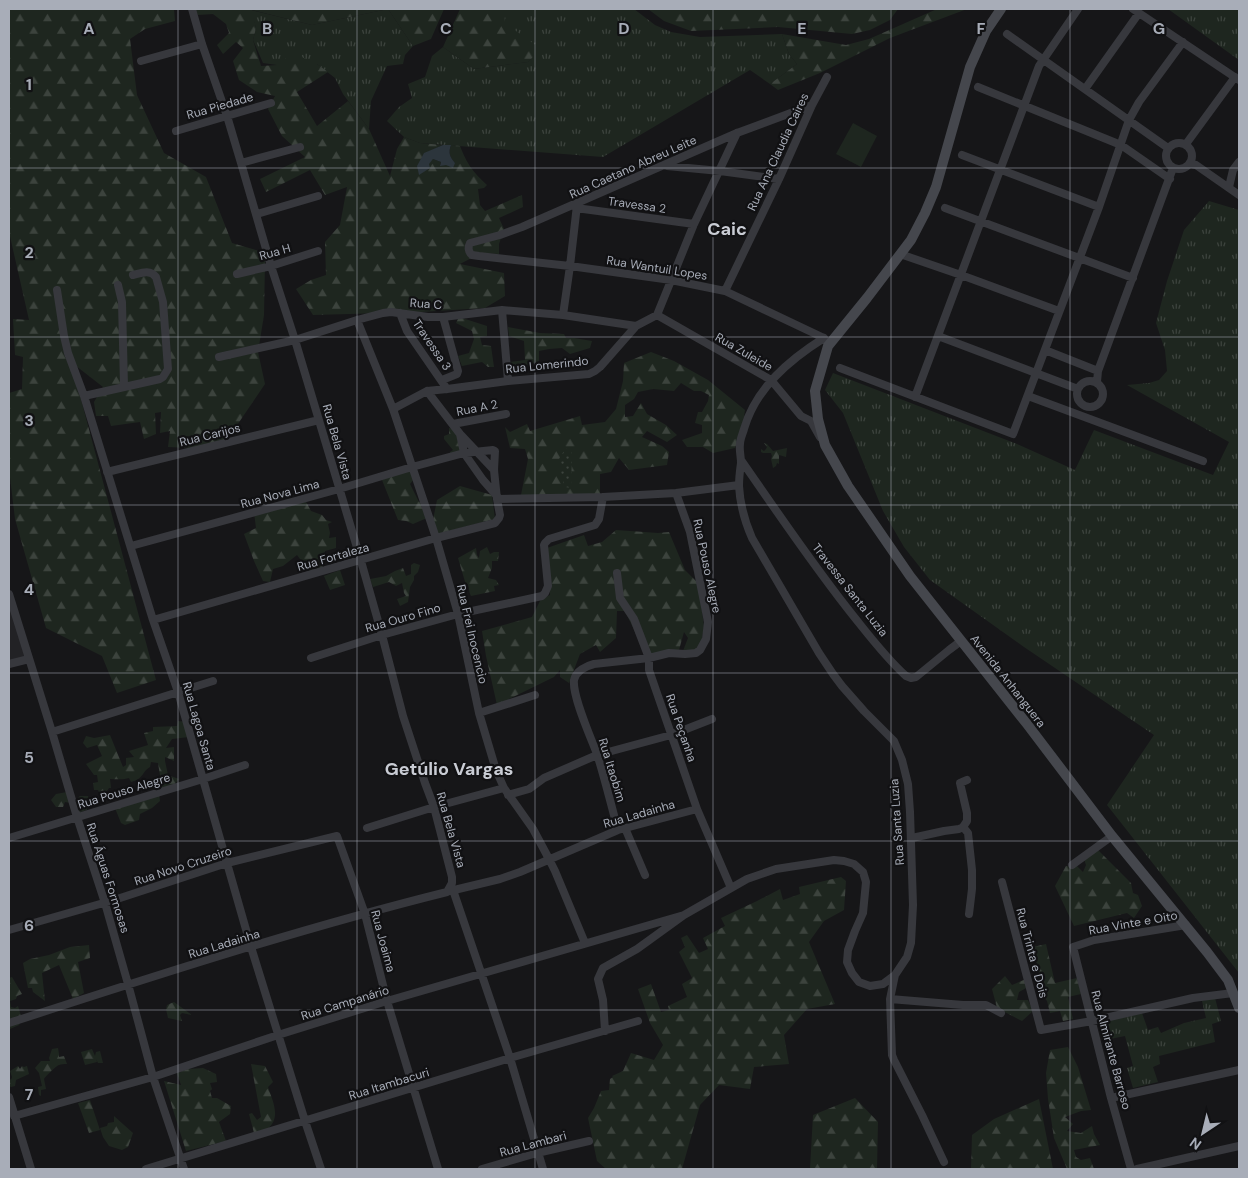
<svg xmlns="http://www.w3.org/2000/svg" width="1248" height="1178" font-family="'DM Sans',sans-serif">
<defs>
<pattern id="grass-tufts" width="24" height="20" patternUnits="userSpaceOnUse" patternTransform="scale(1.25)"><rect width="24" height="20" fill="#1e261f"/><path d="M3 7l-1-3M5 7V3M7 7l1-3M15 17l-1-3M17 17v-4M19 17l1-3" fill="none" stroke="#3c433d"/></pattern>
<pattern id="forest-firs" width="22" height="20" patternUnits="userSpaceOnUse" patternTransform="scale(1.25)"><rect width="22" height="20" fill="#1e261f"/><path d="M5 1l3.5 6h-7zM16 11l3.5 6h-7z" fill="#3c433d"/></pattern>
<pattern id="park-dots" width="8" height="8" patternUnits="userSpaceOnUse" patternTransform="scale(1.25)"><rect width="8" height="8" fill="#1e261f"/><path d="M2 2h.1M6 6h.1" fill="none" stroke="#3c433d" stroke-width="1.8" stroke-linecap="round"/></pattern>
</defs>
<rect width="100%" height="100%" fill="#161618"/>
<path fill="#222225" d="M9 594 29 659 9 664Z"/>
<path fill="url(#grass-tufts)" d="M388 9 413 46 405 55 403 64 387 66 371 101 369 129 343 94 335 78 317 64 277 65 263 63 253 40 256 28 251 10 312 25Z
M504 9H634L655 25 671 32 700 37 782 34 789 54 797 64 770 84 750 70 603 157 420 143 404 137 387 121 399 107 412 98 408 84 425 77 432 56 443 47 474 69 528 62 540 49 504 23Z
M1168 9H1239V60Z
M1209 201 1239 210V973L1107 805 1154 735 1024 647 930 580 904 547 883 511 843 413 825 390 833 373 1017 444 1075 470 1094 430 1213 475 1229 442 1127 385 1149 383 1159 380 1167 371 1165 350 1156 323 1167 281 1184 230Z
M1215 998 1221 1021 1212 1024 1215 1042 1159 1056 1160 1064 1153 1067 1158 1082 1133 1088 1127 1068 1133 1066 1125 1036 1105 1040 1100 1021 1142 1013 1148 1030 1158 1027 1161 1033 1184 1023 1206 1018 1202 1001Z"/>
<path fill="url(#forest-firs)" d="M9 9H174L175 21 145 29 130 39 137 95 164 153 206 177 232 243 263 252 265 262 264 315 258 352 265 384 225 443 192 448 168 447 170 431 160 433 161 412 155 413 156 434 144 439 140 422 111 426 108 416H96L94 402 103 387 71 362 156 680 117 693 102 656 46 628 15 519 9 469V393L22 389 23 357 15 355 13 319 29 320 9 232Z
M195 9H444L431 39 413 46 388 9 312 25 252 10 256 28 253 40 261 66 277 65 293 53 317 64 328 72 297 92 317 126 348 101 369 129 390 176 397 149 404 137 420 143 443 145 424 154 428 164 433 159 441 162 440 165 455 163C450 157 448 153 451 145L460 146C467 164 473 172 487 185L484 188 478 189 480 205 485 211 522 195 523 207 499 218 504 229 499 244V254L481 253 460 264 504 273 505 296 485 308 420 312 313 315 296 289 311 280 326 275 325 242 340 225 347 187 325 195 310 170 266 192 260 179 305 157 282 136 268 109 275 96 257 92 239 80 233 61 243 48 236 42 223 54 217 45 229 33 226 24 213 14 198 15Z
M460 9H504L505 23 541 49 528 62 474 69 443 47Z
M648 9H898L890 20 870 30 852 34 778 27 691 31 664 21Z
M937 9H967L890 38 820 73 778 90 770 84 797 64 789 54 782 34 846 45 869 39Z
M459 317 487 326V336L480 337 482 345 491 346 494 367H488L482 362 462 366 458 356 469 353 474 339 472 331 456 323Z
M508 327 540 333 564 334 566 338H574L592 341 590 348 570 354 562 348 549 349 539 351V361L509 372 510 362 525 360 524 341 509 336Z
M651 352 674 361 708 380 745 410 742 429 735 448 713 453 703 447H687L682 440 702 433V425L695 423 698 412H702L708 401 709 395 701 391H694L681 383 674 391 653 389 638 392 634 399 625 405V417L633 416 641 403 647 414 666 425 677 435 667 442 647 431 642 437 662 446 669 452 667 465 629 470 619 458 611 472 600 474V494L548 496 521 495 528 459 525 449 510 448 505 427 510 432 527 424 530 431 580 416 582 425 605 422 616 409 623 381 624 363Z
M449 428 454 429 460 434 462 452 450 455V452L453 450 444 439V436L449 434Z
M764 443 767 444 773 451 787 448 786 457 779 455V464L777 463 776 466 773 468 771 459 772 456 771 453H763L761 452V449L764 451 766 449 767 447Z
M409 467 414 479 410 484 419 502 422 501 427 518 413 524 406 521 398 520 382 480Z
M460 486 492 495 495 519 437 534 433 520 437 500Z
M305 500 311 511 322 515 326 520 332 522 328 524 330 533 329 538 336 537V548L325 551 323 567 309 571 297 555 283 566 273 569 270 582 263 581 254 561 244 534 256 528 254 512Z
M616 530 658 533 669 532 685 570 698 583 704 626 701 644 695 651H683L688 638 684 632 679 650 650 655 638 638 625 611H617L616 638 600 652 596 645 580 654 569 683 560 677V670L554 677 497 705 486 656 482 631 532 617 541 599 550 595 547 548 584 535 588 546 602 542Z
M487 547 490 554 494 552H499L498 561H492V568L488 578 496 580 499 585 494 586 495 591 471 596C469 593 469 588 468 584L466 585 458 558 476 548 477 555 479 558 480 551Z
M414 563 420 565 418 572 414 576V580L410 587 408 602 400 606 397 599 406 596 404 593 402 583 396 586 389 582 373 587 370 579 386 576 395 571 403 568 406 576 411 574V565Z
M340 570 345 585 330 590 324 576Z
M178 721 184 722 189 737 172 739 166 748 174 747V761L165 757V761L168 775 179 779 173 786 160 790 161 782 158 763 151 762 150 767C141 772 145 778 131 782L129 778C123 780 117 779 110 779L111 788H109C107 792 104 793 99 792L98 790H94L93 783 98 782 97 775H94L86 764 102 756 97 745 87 748 83 743 86 736 94 738 110 735 123 767 126 765V758L134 757 129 751 148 745 144 733 153 731V727L177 726Z
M67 792 71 803 65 802 63 807H56L51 800 56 794Z
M159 794 160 801 152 808 140 814 139 820 125 825 121 823 115 808Z
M80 796H88L91 805 87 807V810L77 813 74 802Z
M1097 849 1131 883 1133 893 1138 895 1142 906 1134 918 1127 913 1074 926 1055 886 1066 866H1077L1083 872 1086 865 1084 859Z
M841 877 846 881 844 910 824 921 809 942 835 1004 807 1009 784 1035 789 1064 754 1067 750 1089 719 1085 700 1105 682 1169H606L597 1161 588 1118 594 1108 601 1091 609 1090 610 1079 613 1077 612 1076 623 1071 631 1053 654 1060 663 1045 650 1023 638 989 651 984 661 1012 669 1010 668 1006 687 997 682 984 692 978 679 952 685 947 681 938 687 935 699 953 708 949 703 938 725 926 721 918 757 901 780 889 783 900 800 894 799 887Z
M1046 944 1055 983 1077 978 1081 994 1068 997 1073 1019 1063 1021 1060 1011 1050 1013 1047 1001 1044 997 1033 947Z
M89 945 90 958 78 962 84 993 73 999 59 965 42 973 45 1001 33 992 32 988H28L23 963 30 959 49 955 70 947Z
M1005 976 1012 985 1026 979 1028 987 1019 992 1017 1000H1028L1033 1011 1022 1021 997 1008 992 989Z
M12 977 22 994 17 996 16 999 10 1001 11 1007 15 1008 18 1006 21 1016 25 1015 19 1025 10 1029 9 1027V978Z
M174 1002 192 1015 182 1013 180 1015 182 1021 168 1018 166 1009 167 1005Z
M1068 1047 1078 1067 1091 1110 1081 1111 1065 1117 1073 1124 1067 1131 1081 1133 1092 1126 1094 1134 1100 1145 1074 1150 1076 1157 1081 1160 1090 1158 1094 1169H1067L1054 1138 1048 1099 1046 1073 1050 1050Z
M58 1048 59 1054V1057L64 1056 67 1064C64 1064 61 1064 59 1065 56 1066 45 1077 44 1079L46 1089 41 1090V1096L39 1095 38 1087 42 1086 39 1073 35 1068 41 1061H50L49 1058 52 1049Z
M92 1049 95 1056 96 1052 100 1051 103 1063H98L96 1059 97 1062 85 1065 81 1052Z
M251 1064 265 1066 273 1082 268 1087C273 1102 282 1119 266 1130 263 1132 258 1132 254 1133L249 1114 252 1113 257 1120 261 1117Z
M18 1066 20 1069 22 1066 24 1067 27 1066 29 1074 16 1080 15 1086 11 1087 9 1086V1077L11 1080 12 1077 10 1071Z
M203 1068 216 1074 217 1082 210 1083 212 1089 210 1091 212 1098H217L231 1106 230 1114 219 1122 226 1141 186 1151 164 1081 181 1085 177 1073 188 1069Z
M855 1098 878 1122 877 1169H810L813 1115Z
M1039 1099 1053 1169H971L972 1135 994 1119Z
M90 1100 100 1130 89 1133 78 1103Z
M114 1116 133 1133 128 1147 122 1150 109 1146 103 1137 100 1128 107 1126 108 1123 114 1122Z"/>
<path fill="url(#park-dots)" d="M566 448 572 453 571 488 565 487 560 473 559 459Z"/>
<path fill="#1e261f" d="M853 123 877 136 861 167 836 154Z"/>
<path fill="#2c353c" d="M443 145H451C448 153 450 157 455 163L453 168 446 165 440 166 441 162 433 159 429 164 430 168 419 175 417 166 424 153Z"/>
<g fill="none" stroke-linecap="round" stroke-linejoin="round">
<path stroke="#37383d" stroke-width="8" d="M1133 9 1239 80
M1007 34 1168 148
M141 61 202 44
M978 87 1121 145 1170 179
M1085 89 1139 13
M812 105 737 133 522 227 500 235 470 243C468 247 468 252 472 255L479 256 570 266 671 280 725 291 824 338 825 340
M176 131 271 103
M1166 156a13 13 0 1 1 26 0a13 13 0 1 1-26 0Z
M1186 144 1235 77
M962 155 1099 207
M241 163 300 147
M1191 164 1196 165 1239 195
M667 166 720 171 779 179
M1229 187 1233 170 1239 162
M576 208 694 224
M945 208 1133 278
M257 214 318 196
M900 254 961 275 1059 311
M237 274 271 266 318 251
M118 285 122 302 124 386
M57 290 64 336 68 353 84 396 153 620 178 692 251 947 305 1121 321 1169
M725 291 779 179 812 105 827 77
M502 310 508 381
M400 313 407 331 447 389
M563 315 570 266 577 205
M657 315 771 380 801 416 811 421 820 437
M657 315 694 224 737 133
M357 320 393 409 436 538 458 614 479 713 496 770 504 788 533 829 549 859 555 871 585 943
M938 336 1078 389
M824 338C789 360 756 388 744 429 743 433 740 439 740 444 739 450 741 456 741 463 740 470 739 478 739 486 740 504 745 522 752 538L819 653 833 674 842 686 864 711 894 741 902 760 908 784 910 812 913 905 911 943 907 957 895 975 890 999 892 1055 894 1060 922 1115 944 1162
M1045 350 1098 371
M219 357 295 340 357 320 383 313 391 312 428 317H443L502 310 563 315 636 326
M840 368 1013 434 1099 207 1129 120 1139 102 1183 42
M442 380 457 374 458 371 443 317
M1077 394a13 13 0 1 1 26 0a13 13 0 1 1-26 0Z
M1097 382 1098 371 1173 168
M427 391 460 434 464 453 483 480 497 496
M84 396 160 379 163 377 168 369 163 302 156 277C150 269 141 273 133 275
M1028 396 1203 461
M915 397 1039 66 1078 9
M393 409 427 391 447 389 508 381 589 374 595 371 600 367 636 326 657 315
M453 424 506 414
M461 435 494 470
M741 460C778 513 814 567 855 618 871 638 887 659 906 676L911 678 916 677 949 650 961 641
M107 472 319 420
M497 499 603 497 676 493 739 485
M131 546 339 489 412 467 464 453 493 450 495 451 494 470 497 499 500 515 499 518 495 523 436 538 153 620
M617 573 620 598 634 619 649 658V670L697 809 731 888
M9 594 52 732 77 817 105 903 128 984 153 1077 184 1169
M311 658 382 635 458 614 542 596 545 593 548 586 544 545 545 543 549 539 595 525 599 519 603 497
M9 664 29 659
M479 713 535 695
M52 732 213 681
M508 795 529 789 544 778 597 755 671 735 712 719
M963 827 968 833 972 870V889L969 914
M367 828 434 807 504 788
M625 828 645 875
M618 830C611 805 605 779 597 754 591 738 572 696 574 680 576 671 586 666 594 664L649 658 669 653 685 654 696 653 700 650 706 639 708 622 690 532 676 493
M9 838 203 779 245 765
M912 838 944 831 959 829 963 827 967 821V813L960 783 967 780
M1072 865 1112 836
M1002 882 1041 1030 1092 1021 1193 998 1233 993
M453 890 510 1058 543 1169
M450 891 500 879 520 872 618 830 697 809
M9 930 114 900 227 863 337 836 365 914 387 1001 438 1169
M890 999 963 1005H986L1001 1013
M9 1023C154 976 299 929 447 892L452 883V877L434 807 425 783 403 716 382 635 361 561 295 340 271 266 241 163 227 116 202 44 192 9
M605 1031 603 1000 598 979 603 968 637 949 684 915 747 879 776 869 834 860 844 861 854 864 863 872 866 882 863 913 855 931 848 950 847 962 852 973 859 982 870 986 883 984 895 975
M9 1097 31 1169
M1111 1098 1239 1070
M14 1116 153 1077 278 1035 387 1001 684 915
M146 1169 510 1058 638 1021
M482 1169 537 1153 589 1141
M1131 1169 1111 1098 1073 947 1094 940 1186 925
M1137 1169 1239 1146"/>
<path stroke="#45474d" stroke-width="10" d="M1001 9 986 31 970 67 936 187 925 213 911 240 867 298 828 346 815 391 818 419 825 445 848 486 910 576 1027 724 1112 836 1207 952 1228 980 1239 1008"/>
</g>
<path fill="none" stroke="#a8adb8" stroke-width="1" stroke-opacity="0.55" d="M178 9V1169M357 9V1169M535 9V1169M713 9V1169M891 9V1169M1070 9V1169M9 168H1239M9 337H1239M9 505H1239M9 673H1239M9 841H1239M9 1010H1239"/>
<g text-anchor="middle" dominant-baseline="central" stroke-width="4.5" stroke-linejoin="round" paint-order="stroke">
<g font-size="12" fill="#a8adb8" stroke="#111113">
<text transform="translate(220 106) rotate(-16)">Rua Piedade</text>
<text transform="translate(778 152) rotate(-65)">Rua Ana Claudia Caires</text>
<text transform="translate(633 167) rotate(-24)">Rua Caetano Abreu Leite</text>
<text transform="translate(637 205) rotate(8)">Travessa 2</text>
<text transform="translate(275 252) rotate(-16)">Rua H</text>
<text transform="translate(657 268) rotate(9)">Rua Wantuil Lopes</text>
<text transform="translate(426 304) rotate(4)">Rua C</text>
<text transform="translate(432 345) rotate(56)">Travessa 3</text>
<text transform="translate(744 352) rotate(30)">Rua Zuleide</text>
<text transform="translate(547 365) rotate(-6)">Rua Lomerindo</text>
<text transform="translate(477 408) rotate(-11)">Rua A 2</text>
<text transform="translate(210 435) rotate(-14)">Rua Carijos</text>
<text transform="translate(337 442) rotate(74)">Rua Bela Vista</text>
<text transform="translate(280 494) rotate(-15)">Rua Nova Lima</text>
<text transform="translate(333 557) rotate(-16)">Rua Fortaleza</text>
<text transform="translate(707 566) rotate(78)">Rua Pouso Alegre</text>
<text transform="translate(850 590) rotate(52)">Travessa Santa Luzia</text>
<text transform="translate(403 618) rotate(-16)">Rua Ouro Fino</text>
<text transform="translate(472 634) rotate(77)">Rua Frei Inocencio</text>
<text transform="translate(1008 681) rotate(52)">Avenida Anhanguera</text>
<text transform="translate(199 726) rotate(74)">Rua Lagoa Santa</text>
<text transform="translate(681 728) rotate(71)">Rua Peçanha</text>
<text transform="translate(612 770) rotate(73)">Rua Itaobim</text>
<text transform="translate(124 791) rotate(-17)">Rua Pouso Alegre</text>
<text transform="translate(639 814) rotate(-16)">Rua Ladainha</text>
<text transform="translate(897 822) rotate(-94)">Rua Santa Luzia</text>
<text transform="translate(451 830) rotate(74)">Rua Bela Vista</text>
<text transform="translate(183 866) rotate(-18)">Rua Novo Cruzeiro</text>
<text transform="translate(108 878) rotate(72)">Rua Águas Formosas</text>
<text transform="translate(1133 923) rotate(-10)">Rua Vinte e Oito</text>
<text transform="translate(383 941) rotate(75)">Rua Joaima</text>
<text transform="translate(224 944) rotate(-17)">Rua Ladainha</text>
<text transform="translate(1032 953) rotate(75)">Rua Trinta e Dois</text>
<text transform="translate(345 1003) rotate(-17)">Rua Campanário</text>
<text transform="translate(1111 1050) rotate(75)">Rua Almirante Barroso</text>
<text transform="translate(389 1084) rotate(-17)">Rua Itambacuri</text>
<text transform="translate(533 1144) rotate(-15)">Rua Lambari</text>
</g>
<g font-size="18" font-weight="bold" fill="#c9ccd4" stroke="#111113">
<text x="727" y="229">Caic</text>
<text x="449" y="769">Getúlio Vargas</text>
</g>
</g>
<g font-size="16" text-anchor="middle" font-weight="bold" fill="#a8adb8" stroke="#111113" stroke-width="4.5" stroke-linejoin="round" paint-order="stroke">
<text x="89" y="34">A</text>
<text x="267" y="34">B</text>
<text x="446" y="34">C</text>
<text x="624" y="34">D</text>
<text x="802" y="34">E</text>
<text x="981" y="34">F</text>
<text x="1159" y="34">G</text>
<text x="29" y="90">1</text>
<text x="29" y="258">2</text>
<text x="29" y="426">3</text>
<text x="29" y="595">4</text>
<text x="29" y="763">5</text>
<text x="29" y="931">6</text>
<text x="29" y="1100">7</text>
</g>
<rect width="1248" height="1178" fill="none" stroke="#a8adb8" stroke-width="20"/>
<g transform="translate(1203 1133) rotate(215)" stroke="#111113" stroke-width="4" paint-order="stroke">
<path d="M0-4L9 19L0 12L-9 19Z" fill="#a8adb8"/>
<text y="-8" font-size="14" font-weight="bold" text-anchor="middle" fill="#a8adb8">N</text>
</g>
</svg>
